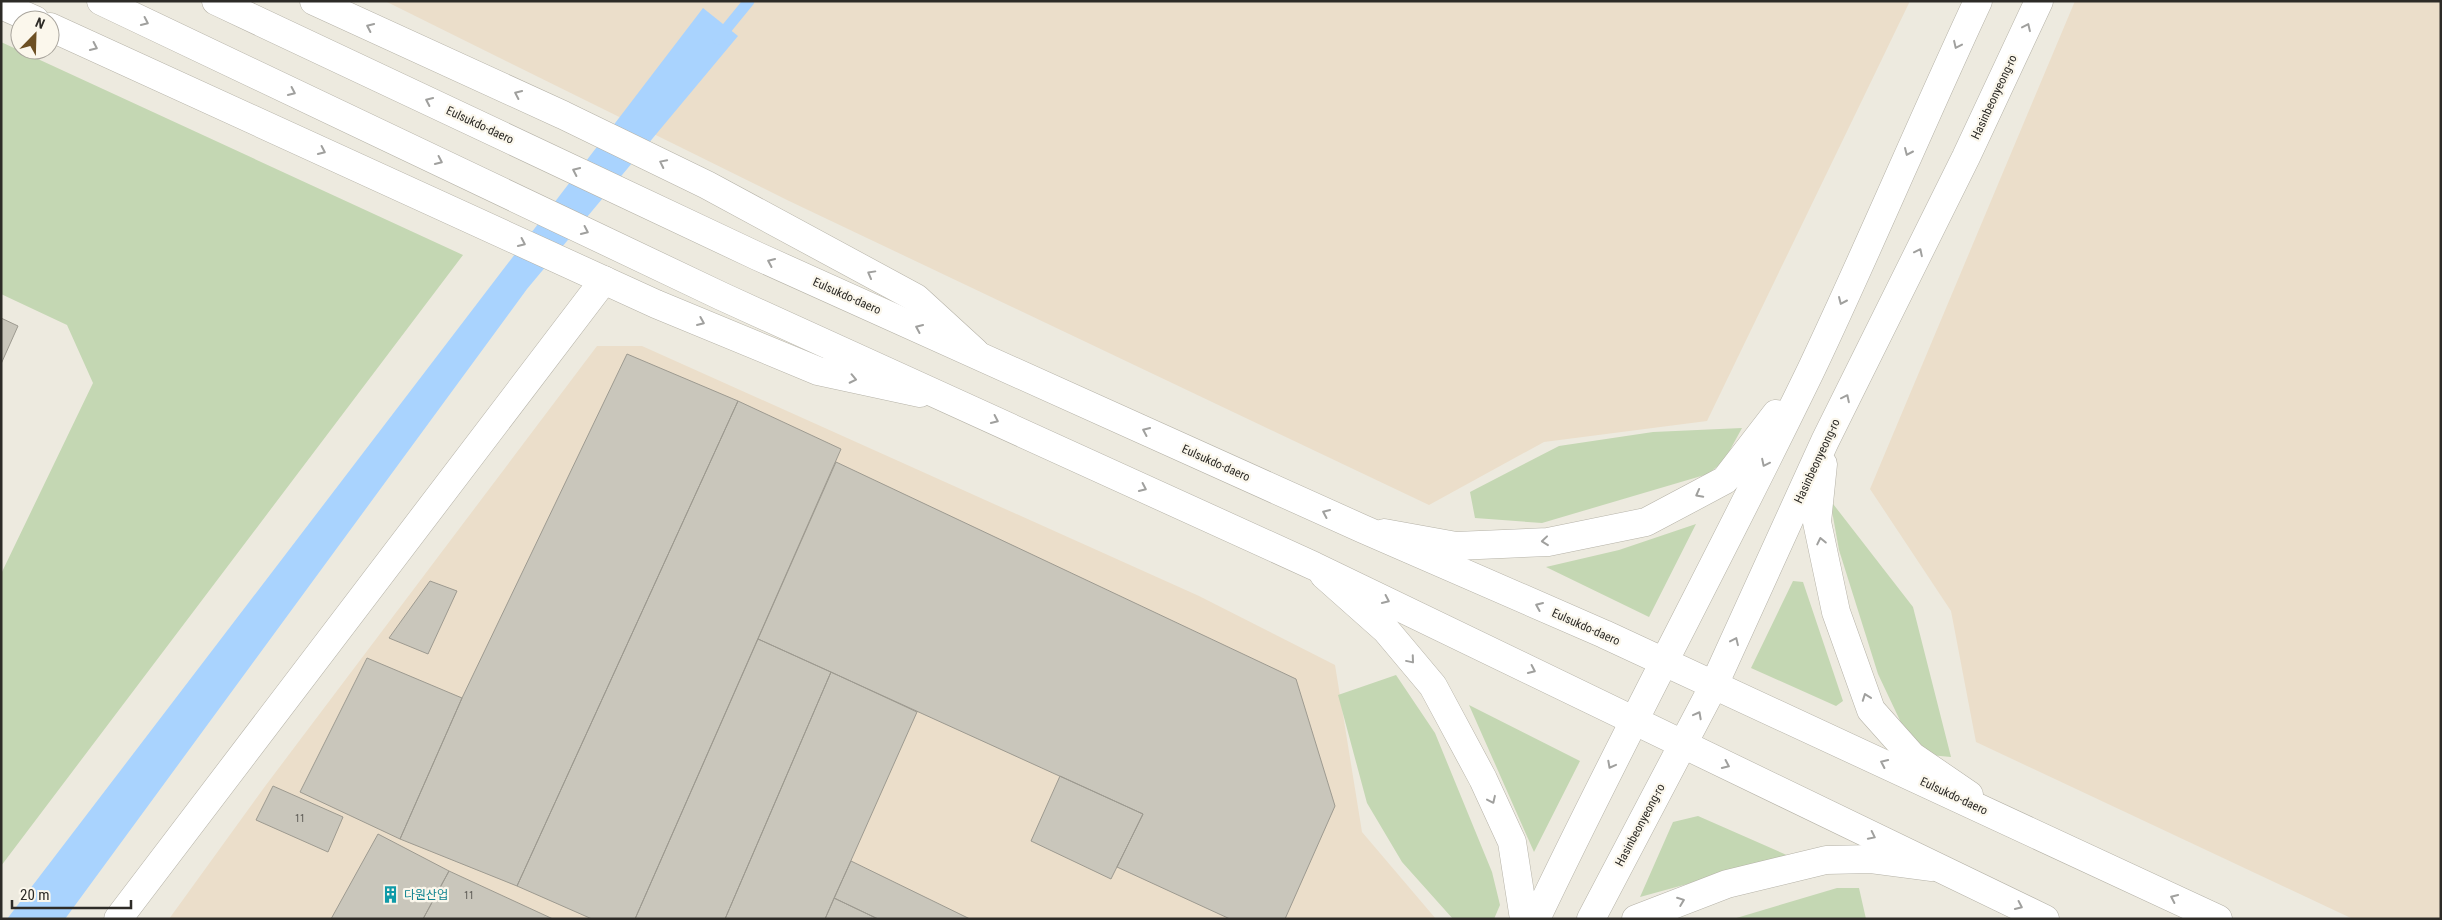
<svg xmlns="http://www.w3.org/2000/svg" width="2442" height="920" font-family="'Roboto Condensed','Noto Sans KR',sans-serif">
<rect width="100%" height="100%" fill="#edeadf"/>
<path fill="#ebdeca" d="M385 1H1910L1707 421 1544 442 1429 505 787 200Z
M2075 1H2441V919H2353L1976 742 1951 611 1870 489Z
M597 346H642L1199 596 1335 665 1362 832 1436 919H169L266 785Z"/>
<path fill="#c4d7b3" d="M1 42 463 255 1 866V574L93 383 67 325 1 294Z
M1742 428 1724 461 1708 474 1542 523 1475 518 1470 492 1559 446 1653 432Z
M1830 500 1913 607 1951 757 1930 755 1904 729 1878 674 1839 550Z
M1696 524 1649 617 1546 567 1619 550Z
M1793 581 1803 582 1843 701 1836 706 1751 668Z
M1396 675 1435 733 1492 872 1500 905 1494 919H1453L1402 862 1367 803 1338 695Z
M1469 705 1580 761 1534 852Z
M1698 816 1789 856 1640 897 1673 822Z
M1837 888H1859L1866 919H1733Z"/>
<path fill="#a9d3fe" d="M703 8 738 36 527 289 65 919H7Z"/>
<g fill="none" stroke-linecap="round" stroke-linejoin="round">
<path stroke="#a9d3fe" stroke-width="11" d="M718 39 749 1"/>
</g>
<path fill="#c9c6bb" stroke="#9d9a90" d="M1 318 18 326 1 364Z
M627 354 738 401 517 886 400 839 462 698Z
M738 401 841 449 635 919H592L517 886Z
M836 462 1296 679 1335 806 1285 919H1230L1117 867 1143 814 758 639Z
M430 581 457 591 428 654 389 638Z
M758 639 831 672 725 919H635Z
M367 658 462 698 400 839 300 792Z
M831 672 917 712 825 919H725Z
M1060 776 1143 814 1111 879 1031 841Z
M273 786 343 817 328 852 256 820Z
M378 834 449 871 423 919H331Z
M851 861 970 919H878L834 898Z
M449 871 553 919H423Z
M834 898 878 919H825Z"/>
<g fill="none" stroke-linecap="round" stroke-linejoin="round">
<defs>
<path id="street" d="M118 919 604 280"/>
<path id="secondary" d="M314 1 563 115 707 185 916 298 975 352
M1 5 35 20
M50 27 656 304 818 371 920 393
M1823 464 1817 522 1836 612 1871 710 1912 756 1969 795
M1384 533 1456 546 1548 542 1646 522 1725 480 1776 414
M1324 575 1386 630 1433 686 1483 779 1512 842 1524 919
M1536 919C1624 734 1722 554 1811 370 1869 248 1921 123 1978 1
M1591 919 1714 685 1825 441 1966 157 2039 1
M1636 919 1727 884 1826 860 1871 859 1932 867"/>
<path id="highway" d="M101 1 721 296 1314 566 2045 919
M216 1 757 256 1363 529 1604 634 2218 919"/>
</defs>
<use href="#street" stroke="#b5b2a7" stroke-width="29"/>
<use href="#secondary" stroke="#b5b2a7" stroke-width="29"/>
<use href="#highway" stroke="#b5b2a7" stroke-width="29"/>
<use href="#street" stroke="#fff" stroke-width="28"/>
<use href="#secondary" stroke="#fff" stroke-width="28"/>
<use href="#highway" stroke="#fff" stroke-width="28"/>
</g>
<defs><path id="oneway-chevron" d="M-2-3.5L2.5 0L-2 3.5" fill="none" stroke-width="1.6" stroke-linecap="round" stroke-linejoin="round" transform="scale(1.25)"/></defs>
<g stroke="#a0a09e">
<use href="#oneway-chevron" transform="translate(145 22) rotate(25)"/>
<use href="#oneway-chevron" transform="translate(370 27) rotate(-155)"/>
<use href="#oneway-chevron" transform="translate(2027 27) rotate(-65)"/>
<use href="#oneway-chevron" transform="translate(1957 45) rotate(115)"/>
<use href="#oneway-chevron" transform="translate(94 47) rotate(25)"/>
<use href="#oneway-chevron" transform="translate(292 92) rotate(25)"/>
<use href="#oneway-chevron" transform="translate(518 94) rotate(-155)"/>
<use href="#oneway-chevron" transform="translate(429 101) rotate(-155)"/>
<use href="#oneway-chevron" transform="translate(322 151) rotate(25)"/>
<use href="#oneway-chevron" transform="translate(1908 152) rotate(114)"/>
<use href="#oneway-chevron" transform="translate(439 161) rotate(25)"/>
<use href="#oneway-chevron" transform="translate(663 163) rotate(-154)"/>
<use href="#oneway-chevron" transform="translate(576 171) rotate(-155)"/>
<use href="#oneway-chevron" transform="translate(585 231) rotate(25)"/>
<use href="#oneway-chevron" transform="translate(522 243) rotate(25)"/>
<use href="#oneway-chevron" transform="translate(1919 252) rotate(-64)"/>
<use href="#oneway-chevron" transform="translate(771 262) rotate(-156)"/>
<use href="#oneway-chevron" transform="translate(871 274) rotate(-151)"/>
<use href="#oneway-chevron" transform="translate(1842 301) rotate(114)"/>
<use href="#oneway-chevron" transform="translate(701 322) rotate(23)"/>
<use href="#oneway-chevron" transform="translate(919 328) rotate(-156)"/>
<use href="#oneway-chevron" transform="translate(853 379) rotate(12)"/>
<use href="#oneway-chevron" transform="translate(1846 398) rotate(-64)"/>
<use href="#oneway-chevron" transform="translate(995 420) rotate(25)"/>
<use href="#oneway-chevron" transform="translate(1146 431) rotate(-156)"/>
<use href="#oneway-chevron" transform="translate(1765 463) rotate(116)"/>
<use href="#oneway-chevron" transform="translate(1143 488) rotate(25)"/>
<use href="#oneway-chevron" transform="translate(1699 494) rotate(152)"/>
<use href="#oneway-chevron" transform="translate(1326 513) rotate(-156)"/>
<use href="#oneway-chevron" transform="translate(1545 541) rotate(174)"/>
<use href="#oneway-chevron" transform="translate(1821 541) rotate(-102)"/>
<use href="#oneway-chevron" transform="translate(1386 600) rotate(25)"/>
<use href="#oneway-chevron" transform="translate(1539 606) rotate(-157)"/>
<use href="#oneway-chevron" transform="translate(1735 641) rotate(-65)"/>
<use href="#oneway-chevron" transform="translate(1411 660) rotate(50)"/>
<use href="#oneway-chevron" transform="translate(1532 670) rotate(25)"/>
<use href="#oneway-chevron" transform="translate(1866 697) rotate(-110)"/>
<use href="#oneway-chevron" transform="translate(1698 715) rotate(-62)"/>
<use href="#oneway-chevron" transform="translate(1884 763) rotate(-155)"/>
<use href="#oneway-chevron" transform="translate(1611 765) rotate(118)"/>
<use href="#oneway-chevron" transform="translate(1726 765) rotate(25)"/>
<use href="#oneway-chevron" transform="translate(1492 800) rotate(65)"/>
<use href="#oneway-chevron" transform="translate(1872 836) rotate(26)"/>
<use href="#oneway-chevron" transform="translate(2174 898) rotate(-155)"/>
<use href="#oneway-chevron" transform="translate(1681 901) rotate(-21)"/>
<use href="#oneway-chevron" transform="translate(2019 906) rotate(25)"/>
</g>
<defs>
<symbol id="building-bare" viewBox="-9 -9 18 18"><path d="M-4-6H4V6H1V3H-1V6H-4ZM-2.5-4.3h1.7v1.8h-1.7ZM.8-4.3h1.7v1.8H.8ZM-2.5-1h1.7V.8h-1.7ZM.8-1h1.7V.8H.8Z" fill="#0f9aa8" stroke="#fbf7ec" stroke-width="2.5" paint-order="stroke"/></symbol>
</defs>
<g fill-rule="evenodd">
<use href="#building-bare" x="378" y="882" width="25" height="25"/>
</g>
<g text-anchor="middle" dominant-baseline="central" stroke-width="4.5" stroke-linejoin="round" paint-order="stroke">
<g font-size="10" fill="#54524c">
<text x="300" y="818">11</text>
<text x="469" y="895">11</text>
</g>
<g font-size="12" fill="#2d2b27" stroke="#fbf7ec">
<text transform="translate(1994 97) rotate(-65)">Hasinbeonyeong-ro</text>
<text transform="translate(480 125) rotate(25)">Eulsukdo-daero</text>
<text transform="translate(847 296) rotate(24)">Eulsukdo-daero</text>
<text transform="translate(1817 461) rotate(-65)">Hasinbeonyeong-ro</text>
<text transform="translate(1216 463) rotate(24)">Eulsukdo-daero</text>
<text transform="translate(1586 627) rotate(24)">Eulsukdo-daero</text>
<text transform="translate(1954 796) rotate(25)">Eulsukdo-daero</text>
<text transform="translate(1640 825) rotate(-62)">Hasinbeonyeong-ro</text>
</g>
<g font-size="12" fill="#0d838f" stroke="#fbf7ec" text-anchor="start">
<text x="404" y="895">다원산업</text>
</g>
</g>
<rect width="2442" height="920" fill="none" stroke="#2d2b27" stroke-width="5"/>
<g transform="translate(35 35) rotate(23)"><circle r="24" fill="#fbf7ec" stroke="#a9a59d"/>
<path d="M0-4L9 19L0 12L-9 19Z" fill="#6d5024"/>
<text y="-8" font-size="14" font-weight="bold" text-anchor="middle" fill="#2d2b27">N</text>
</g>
<path d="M12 900v8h119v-8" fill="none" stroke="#2d2b27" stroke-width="2.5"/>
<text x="20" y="900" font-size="15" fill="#2d2b27" stroke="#fbf7ec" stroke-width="4" paint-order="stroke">20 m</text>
</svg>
